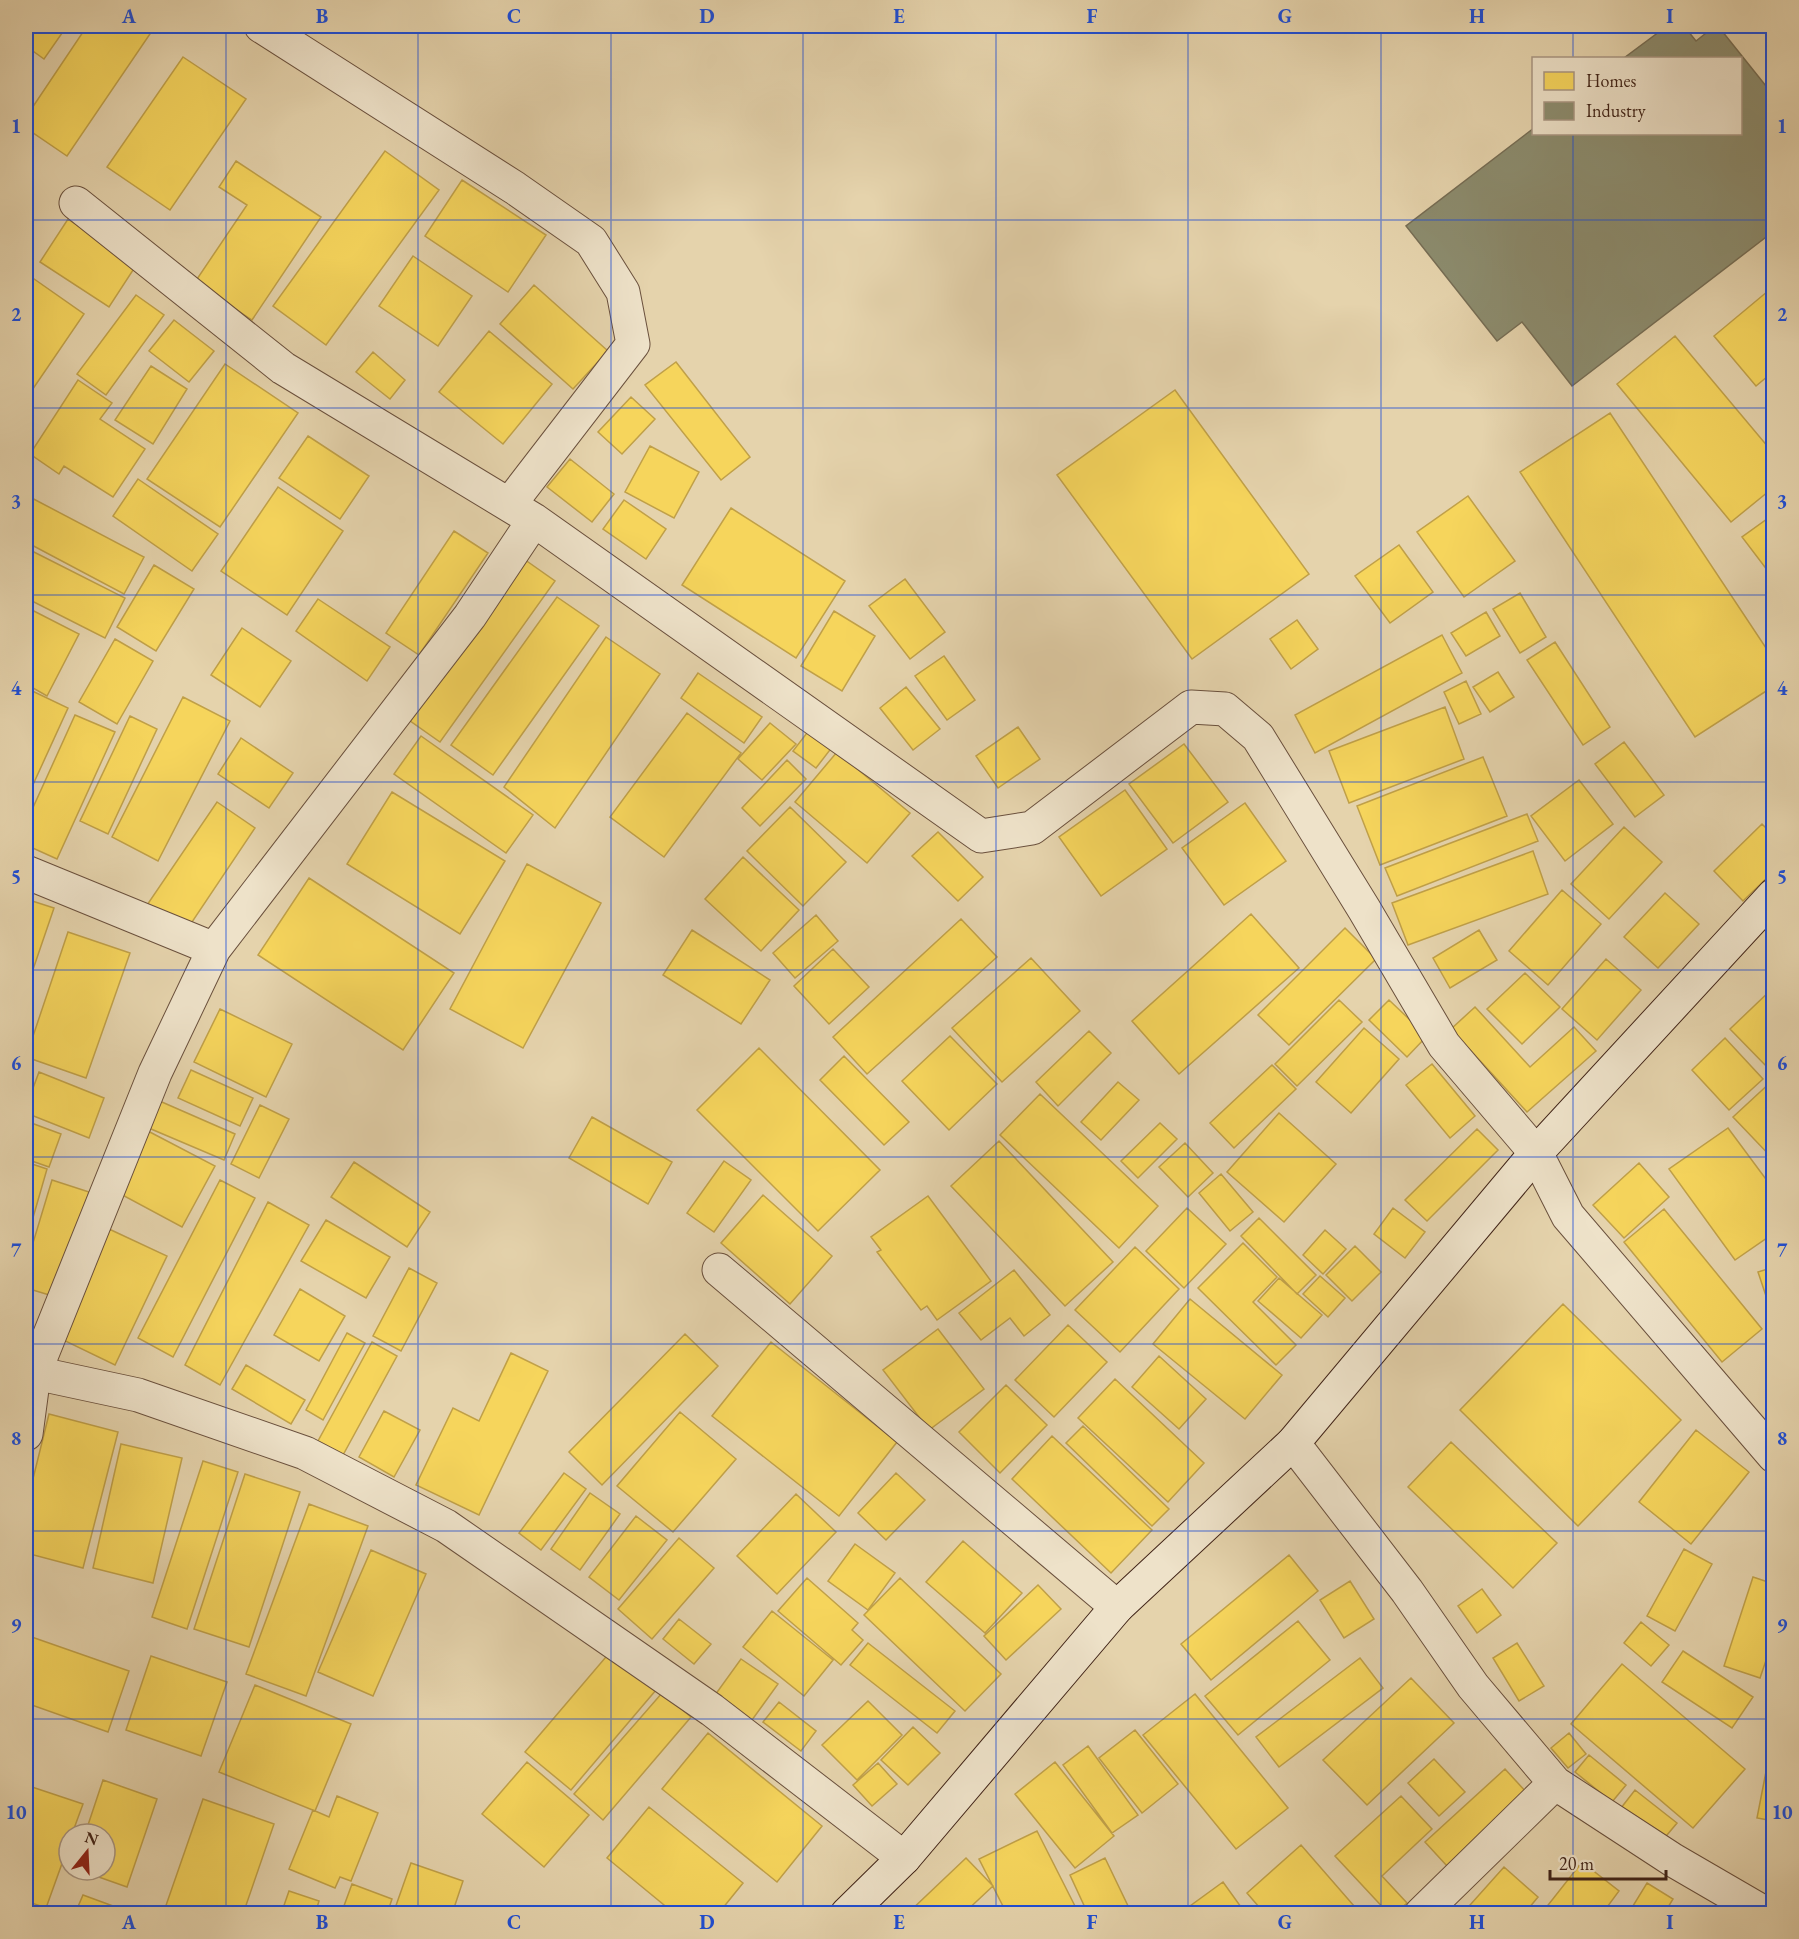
<svg xmlns="http://www.w3.org/2000/svg" width="1799" height="1939" font-family="'EB Garamond',serif">
<rect width="100%" height="100%" fill="#e5d3ac"/>
<filter id="stains"><feTurbulence type="fractalNoise" baseFrequency=".00333" numOctaves="4"/><feColorMatrix values="0 0 0 0 .2 0 0 0 0 .09 0 0 0 0 .02 0 0 0 .5 -.17"/></filter>
<radialGradient id="worn" r=".72"><stop offset=".6" stop-color="#630" stop-opacity="0"/><stop offset="1" stop-color="#630" stop-opacity=".3"/></radialGradient>
<path fill="#f6d55c" stroke="#c0a048" stroke-width="1.5" d="M26 26H67L44 59 26 46Z
M87 26H144L152 31 67 156 26 128V117Z
M183 57 246 99 170 210 107 167Z
M385 151 439 190 326 345 273 306Z
M236 161 321 217 252 320 195 282 247 205 219 187Z
M462 180 546 235 508 292 425 236Z
M68 219 137 264 109 307 40 262Z
M413 256 472 296 438 346 379 306Z
M27 274 84 314 26 399V275Z
M534 285 608 351 573 389 500 324Z
M1774 286V371L1756 386 1714 336Z
M136 295 164 315 106 395 77 374Z
M174 320 214 351 189 382 149 351Z
M489 331 552 384 503 444 439 392Z
M1675 336 1774 454V487L1731 522 1617 384Z
M373 352 405 380 390 399 356 372Z
M676 362 750 457 721 480 645 385Z
M225 364 298 413 220 527 147 479Z
M151 366 187 389 153 444 115 420Z
M78 380 112 403 100 419 145 449 113 497 64 466 59 474 30 454Z
M1175 390 1309 574 1192 659 1057 475Z
M631 397 655 419 622 454 598 432Z
M1610 413 1774 660V686L1695 737 1520 472Z
M308 436 369 476 340 519 279 478Z
M650 446 699 472 674 518 625 492Z
M570 459 614 494 592 522 547 487Z
M138 479 218 534 192 571 113 516Z
M278 487 343 531 287 615 221 571Z
M26 495 144 557 124 594 26 542Z
M1468 496 1515 561 1464 597 1417 532Z
M624 500 666 529 646 559 603 529Z
M731 508 845 581 796 658 682 585Z
M1774 514V579L1742 537Z
M454 531 488 553 419 655 386 633Z
M1399 545 1433 592 1390 623 1355 576Z
M26 548 125 598 105 638 26 598Z
M521 557 555 581 440 742 406 718Z
M154 565 194 589 156 651 117 627Z
M905 579 945 632 910 659 869 606Z
M1520 593 1546 637 1520 653 1493 609Z
M557 597 599 626 493 775 451 745Z
M318 599 390 647 367 681 296 631Z
M26 607 79 634 47 696 26 684Z
M834 611 875 636 842 691 801 666Z
M1486 612 1500 636 1466 656 1451 633Z
M1297 620 1318 649 1291 669 1270 639Z
M242 628 291 661 260 707 211 675Z
M1442 635 1462 673 1315 753 1295 715Z
M606 637 660 674 555 828 504 787Z
M115 639 153 661 117 724 79 702Z
M1555 642 1610 727 1583 745 1527 660Z
M944 656 975 700 947 720 915 676Z
M1498 672 1514 697 1490 712 1473 687Z
M698 673 762 717 744 743 681 698Z
M1466 681 1481 714 1459 724 1444 692Z
M906 687 940 729 913 750 880 708Z
M26 688 68 708 26 800Z
M183 697 230 721 158 861 112 837Z
M1445 707 1464 759 1349 803 1329 751Z
M687 713 741 753 664 857 610 817Z
M75 715 115 732 57 859 26 845V823Z
M130 716 157 729 108 834 80 821Z
M770 723 796 744 762 780 738 759Z
M1018 727 1040 759 998 788 976 756Z
M810 729 833 746 816 768 793 751Z
M421 736 533 815 506 853 394 774Z
M241 738 293 773 269 808 218 774Z
M1624 742 1664 795 1635 817 1595 764Z
M1184 744 1228 802 1173 843 1129 784Z
M837 752 910 813 867 863 795 802Z
M1483 757 1507 816 1380 865 1357 806Z
M787 760 806 779 760 826 742 808Z
M1579 780 1613 824 1565 861 1531 816Z
M1125 790 1167 849 1101 896 1059 837Z
M392 792 505 861 460 934 347 864Z
M217 802 255 828 184 934 145 908Z
M1245 803 1286 861 1224 905 1182 848Z
M790 807 846 862 803 906 747 851Z
M1527 814 1538 841 1397 896 1385 868Z
M1762 824 1774 836V871L1743 901 1714 871Z
M1624 827 1662 862 1609 919 1571 884Z
M938 832 983 877 958 901 912 856Z
M1533 851 1548 894 1408 945 1392 903Z
M743 857 799 910 761 951 705 899Z
M527 864 601 903 523 1048 450 1009Z
M309 878 454 973 403 1050 258 955Z
M1562 890 1601 924 1548 985 1509 951Z
M1665 893 1699 924 1658 968 1624 937Z
M26 899 54 908 26 990Z
M1251 914 1299 968 1179 1074 1132 1021Z
M816 915 838 941 795 978 773 953Z
M961 919 997 957 867 1074 833 1037Z
M1345 928 1376 959 1289 1045 1258 1015Z
M692 930 770 980 741 1024 663 975Z
M1479 930 1497 960 1450 988 1433 958Z
M68 932 130 953 86 1078 26 1057Z
M833 949 869 987 829 1024 794 986Z
M1031 958 1080 1011 1002 1082 952 1028Z
M1606 959 1641 990 1597 1040 1562 1009Z
M1525 973 1560 1007 1522 1044 1487 1009Z
M1774 987V1067L1770 1070 1730 1029Z
M1339 1000 1362 1022 1297 1086 1275 1064Z
M1389 1000 1427 1036 1407 1057 1369 1020Z
M1475 1007 1530 1067 1574 1027 1596 1051 1527 1112 1451 1029Z
M220 1009 292 1044 266 1097 194 1062Z
M1364 1028 1399 1059 1351 1113 1316 1082Z
M1089 1031 1111 1053 1058 1106 1036 1082Z
M950 1036 997 1084 949 1130 902 1081Z
M1725 1038 1763 1079 1729 1110 1692 1070Z
M759 1048 880 1170 818 1231 697 1110Z
M844 1056 909 1122 884 1145 820 1080Z
M1432 1064 1475 1116 1450 1138 1406 1085Z
M1272 1065 1296 1089 1234 1148 1210 1123Z
M191 1070 253 1098 240 1126 178 1098Z
M39 1072 104 1098 89 1138 26 1113V1107Z
M1773 1080 1774 1081V1160L1733 1117Z
M1118 1082 1139 1100 1101 1140 1081 1122Z
M1040 1094 1158 1206 1119 1248 1000 1135Z
M155 1099 235 1134 224 1160 144 1126Z
M260 1105 289 1119 259 1178 231 1164Z
M1279 1113 1336 1164 1284 1222 1227 1172Z
M592 1117 672 1162 648 1204 569 1158Z
M26 1121 61 1134 49 1167 26 1159Z
M1160 1123 1177 1139 1138 1178 1121 1161Z
M1728 1128 1774 1190V1233L1735 1260 1669 1169Z
M1477 1129 1498 1150 1427 1221 1405 1200Z
M146 1130 215 1166 182 1227 113 1190Z
M999 1141 1113 1262 1065 1306 951 1186Z
M1185 1143 1213 1173 1188 1197 1159 1167Z
M724 1161 751 1180 714 1232 687 1213Z
M26 1162 47 1169 26 1242Z
M354 1162 430 1212 407 1247 331 1197Z
M1639 1163 1669 1197 1624 1238 1593 1205Z
M1221 1174 1253 1212 1230 1231 1199 1193Z
M52 1180 89 1192 56 1297 26 1288V1266Z
M220 1180 255 1198 173 1357 138 1338Z
M763 1195 832 1256 790 1304 721 1243Z
M928 1196 991 1281 937 1320 927 1306 921 1310 877 1252 881 1250 871 1237Z
M268 1202 309 1225 220 1385 185 1365Z
M1187 1208 1226 1244 1184 1288 1146 1251Z
M1393 1208 1425 1232 1405 1258 1374 1234Z
M1664 1209 1762 1329 1722 1362 1624 1242Z
M1259 1218 1316 1275 1297 1294 1241 1236Z
M326 1220 390 1257 366 1298 301 1261Z
M109 1229 167 1256 115 1365 57 1337Z
M1325 1230 1346 1249 1323 1274 1303 1255Z
M1243 1243 1277 1277 1253 1302 1296 1345 1276 1365 1198 1288Z
M1355 1246 1381 1272 1352 1301 1326 1275Z
M1135 1247 1179 1289 1120 1352 1075 1310Z
M1774 1267V1314H1772L1758 1272Z
M409 1268 437 1283 401 1351 373 1336Z
M1014 1270 1050 1315 1024 1336 1010 1318 981 1340 959 1313Z
M1320 1276 1345 1298 1328 1317 1303 1294Z
M1279 1278 1322 1315 1301 1338 1258 1301Z
M300 1289 345 1316 319 1361 274 1335Z
M1190 1299 1282 1375 1245 1419 1153 1344Z
M1563 1304 1681 1420 1578 1526 1460 1410Z
M1068 1325 1107 1362 1054 1417 1015 1380Z
M938 1329 984 1389 929 1430 883 1370Z
M347 1333 365 1343 323 1420 306 1410Z
M685 1334 718 1366 602 1485 569 1452Z
M372 1342 397 1356 343 1455 318 1441Z
M771 1342 897 1442 839 1516 712 1416Z
M511 1353 548 1371 479 1515 416 1485 453 1408 479 1421Z
M1159 1356 1206 1399 1179 1429 1132 1387Z
M246 1365 305 1400 291 1424 232 1389Z
M1115 1379 1204 1463 1168 1502 1078 1418Z
M1006 1385 1047 1425 1000 1473 959 1432Z
M384 1411 420 1430 394 1477 359 1457Z
M680 1412 736 1459 673 1532 617 1486Z
M49 1414 118 1432 83 1568 26 1553V1507Z
M1083 1426 1169 1509 1152 1526 1066 1443Z
M1696 1430 1749 1472 1691 1544 1639 1502Z
M1052 1436 1152 1530 1111 1573 1012 1479Z
M1451 1442 1557 1543 1513 1588 1408 1487Z
M121 1444 182 1458 153 1583 93 1568Z
M203 1461 238 1472 187 1629 152 1617Z
M564 1473 586 1489 541 1550 519 1533Z
M896 1473 925 1500 886 1540 858 1513Z
M245 1474 300 1492 249 1647 194 1629Z
M590 1493 620 1514 580 1570 551 1549Z
M796 1494 836 1532 777 1594 737 1556Z
M309 1504 368 1526 306 1696 246 1674Z
M636 1516 667 1540 619 1600 589 1577Z
M679 1538 714 1568 652 1639 618 1609Z
M963 1541 1022 1593 985 1633 926 1582Z
M855 1544 895 1573 868 1610 828 1581Z
M1684 1549 1712 1564 1675 1631 1647 1616Z
M371 1550 426 1574 373 1696 318 1672Z
M1289 1555 1318 1591 1211 1680 1181 1644Z
M1753 1577 1774 1584V1637L1760 1678 1724 1666Z
M807 1578 858 1623 852 1630 863 1640 841 1665 778 1611Z
M900 1578 1001 1674 965 1711 864 1615Z
M1350 1581 1374 1619 1344 1638 1320 1600Z
M1038 1585 1061 1609 1006 1660 984 1636Z
M1482 1589 1501 1615 1477 1633 1458 1606Z
M772 1611 833 1660 804 1696 743 1647Z
M679 1619 711 1644 694 1664 663 1639Z
M1298 1621 1330 1660 1238 1735 1205 1696Z
M1641 1622 1669 1645 1651 1666 1624 1643Z
M26 1635 129 1671 108 1732 26 1703Z
M868 1643 955 1711 937 1733 850 1665Z
M1517 1643 1544 1686 1519 1701 1493 1658Z
M611 1651 656 1690 571 1790 525 1752Z
M1683 1651 1753 1697 1732 1728 1662 1682Z
M151 1656 227 1682 201 1756 126 1730Z
M1360 1658 1383 1688 1279 1767 1256 1737Z
M741 1659 778 1684 752 1720 715 1695Z
M1622 1664 1745 1769 1693 1828 1571 1724Z
M1411 1678 1454 1723 1367 1805 1323 1760Z
M255 1685 351 1724 315 1811 219 1772Z
M662 1693 691 1717 603 1820 574 1794Z
M1195 1694 1288 1808 1236 1849 1143 1735Z
M868 1701 902 1735 857 1780 822 1745Z
M779 1702 816 1731 801 1751 763 1722Z
M913 1727 940 1753 908 1785 881 1760Z
M1135 1730 1178 1784 1142 1813 1099 1758Z
M708 1733 822 1826 777 1882 662 1789Z
M1569 1733 1586 1754 1568 1768 1551 1748Z
M1088 1746 1138 1815 1112 1833 1063 1765Z
M1770 1751H1774V1821L1757 1818Z
M1589 1755 1626 1785 1612 1802 1575 1772Z
M1434 1759 1465 1792 1439 1816 1408 1783Z
M527 1762 589 1815 544 1867 482 1814Z
M1055 1762 1114 1836 1075 1868 1015 1794Z
M878 1763 897 1784 872 1806 853 1785Z
M1505 1769 1527 1793 1447 1866 1425 1842Z
M103 1780 157 1799 127 1887 79 1870H105V1834H85Z
M26 1785 83 1804 72 1834H69V1844L46 1908 26 1901Z
M1635 1790 1677 1823 1662 1841 1621 1808Z
M337 1796 378 1813 351 1881 340 1877 335 1888 289 1869 313 1810 329 1817Z
M1401 1796 1432 1829 1382 1876 1407 1903 1395 1914H1389L1335 1856Z
M203 1799 274 1824 243 1914H163Z
M649 1807 743 1883 718 1914H675L607 1858Z
M1037 1831 1079 1914H1007L979 1859Z
M1301 1845 1361 1914H1265L1247 1893Z
M966 1858 993 1886 963 1914H907Z
M1105 1858 1129 1908 1117 1914H1088L1070 1875Z
M1582 1862 1619 1891 1602 1914H1541Z
M411 1863 463 1881 452 1914H393Z
M1504 1867 1538 1897 1524 1914H1462Z
M1223 1882 1246 1914H1179Z
M1647 1883 1673 1899 1664 1914H1628Z
M352 1884 392 1899 387 1914H341Z
M289 1891 319 1901 315 1914H281Z
M83 1895 113 1906 110 1914H87L77 1909Z"/>
<path fill="#8c8c6e" stroke="#766d54" stroke-width="1.5" d="M1667 26H1684L1696 41 1715 26H1718L1774 96V231L1572 386 1522 322 1497 341 1406 226 1534 128V134H1740V58H1624Z"/>
<g fill="none" stroke-linecap="round" stroke-linejoin="round">
<defs>
<path id="street" d="M261 26 515 188 591 241 623 292 633 344 509 505
M76 203 283 368 534 520 981 836 1032 828 1191 707 1225 709 1258 737 1364 909 1444 1045 1536 1153 1568 1216 1774 1456
M26 872 214 949
M719 1270 1117 1607
M26 1371 138 1395 305 1453 446 1526 712 1710 904 1858
M26 1434 34 1374 155 1073 214 949 470 616 534 520
M1293 1443 1407 1591 1473 1686 1555 1783 1673 1860 1766 1914
M1421 1914 1555 1783"/>
<path id="secondary" d="M847 1914 904 1858 1117 1607 1293 1443 1536 1153 1774 895"/>
</defs>
<use href="#street" stroke="#6a503d" stroke-width="35"/>
<use href="#secondary" stroke="#412418" stroke-width="35"/>
<use href="#street" stroke="#eee2c9" stroke-width="33"/>
<use href="#secondary" stroke="#eee2c9" stroke-width="33"/>
</g>
<path fill="none" stroke="#1d4ed8" stroke-width="1.5" stroke-opacity="0.55" d="M226 26V1914M418 26V1914M611 26V1914M803 26V1914M996 26V1914M1188 26V1914M1381 26V1914M1573 26V58M1573 134V1914M26 220H1774M26 408H1774M26 595H1774M26 782H1774M26 970H1774M26 1157H1774M26 1344H1774M26 1531H1774M26 1719H1774"/>
<rect width="1799" height="1939" fill="none" stroke="#e5d3ac" stroke-width="66"/>
<rect x="1532" y="57" width="210" height="78" fill="#eee2c9" stroke="#a99682" stroke-width="1.5"/>
<rect x="1544" y="72" width="30" height="18" fill="#f6d55c" stroke="#a99682" stroke-width="1.5"/>
<text x="1586" y="87" font-size="18" fill="#412418">Homes</text>
<rect x="1544" y="102" width="30" height="18" fill="#8c8c6e" stroke="#a99682" stroke-width="1.5"/>
<text x="1586" y="117" font-size="18" fill="#412418">Industry</text>
<g transform="translate(87 1852) rotate(18)"><circle r="28" fill="#eee2c9" stroke="#a99682" stroke-width="1.5"/>
<path d="M0-4.5L10 22L0 15L-10 22Z" fill="#8f2418"/>
<text y="-9" font-size="16" font-weight="bold" text-anchor="middle" fill="#412418">N</text>
</g>
<path d="M1550 1870v9h116v-9" fill="none" stroke="#412418" stroke-width="3"/>
<text x="1559" y="1870" font-size="18" fill="#412418" stroke="#eee2c9" stroke-width="4.5" paint-order="stroke">20 m</text>
<rect x="33" y="33" width="1733" height="1873" fill="none" stroke="#1d4ed8" stroke-width="2"/>
<g font-size="20" text-anchor="middle" font-weight="bold" fill="#1d4ed8">
<text x="129" y="23">A</text>
<text x="322" y="23">B</text>
<text x="514" y="23">C</text>
<text x="707" y="23">D</text>
<text x="899" y="23">E</text>
<text x="1092" y="23">F</text>
<text x="1285" y="23">G</text>
<text x="1477" y="23">H</text>
<text x="1670" y="23">I</text>
<text x="16" y="133">1</text>
<text x="1782" y="133">1</text>
<text x="16" y="321">2</text>
<text x="1782" y="321">2</text>
<text x="16" y="508">3</text>
<text x="1782" y="508">3</text>
<text x="16" y="695">4</text>
<text x="1782" y="695">4</text>
<text x="16" y="883">5</text>
<text x="1782" y="883">5</text>
<text x="16" y="1070">6</text>
<text x="1782" y="1070">6</text>
<text x="16" y="1257">7</text>
<text x="1782" y="1257">7</text>
<text x="16" y="1445">8</text>
<text x="1782" y="1445">8</text>
<text x="16" y="1632">9</text>
<text x="1782" y="1632">9</text>
<text x="16" y="1819">10</text>
<text x="1782" y="1819">10</text>
<text x="129" y="1929">A</text>
<text x="322" y="1929">B</text>
<text x="514" y="1929">C</text>
<text x="707" y="1929">D</text>
<text x="899" y="1929">E</text>
<text x="1092" y="1929">F</text>
<text x="1285" y="1929">G</text>
<text x="1477" y="1929">H</text>
<text x="1670" y="1929">I</text>
</g>
<rect width="100%" height="100%" filter="url(#stains)"/>
<rect width="100%" height="100%" fill="url(#worn)"/>
</svg>
